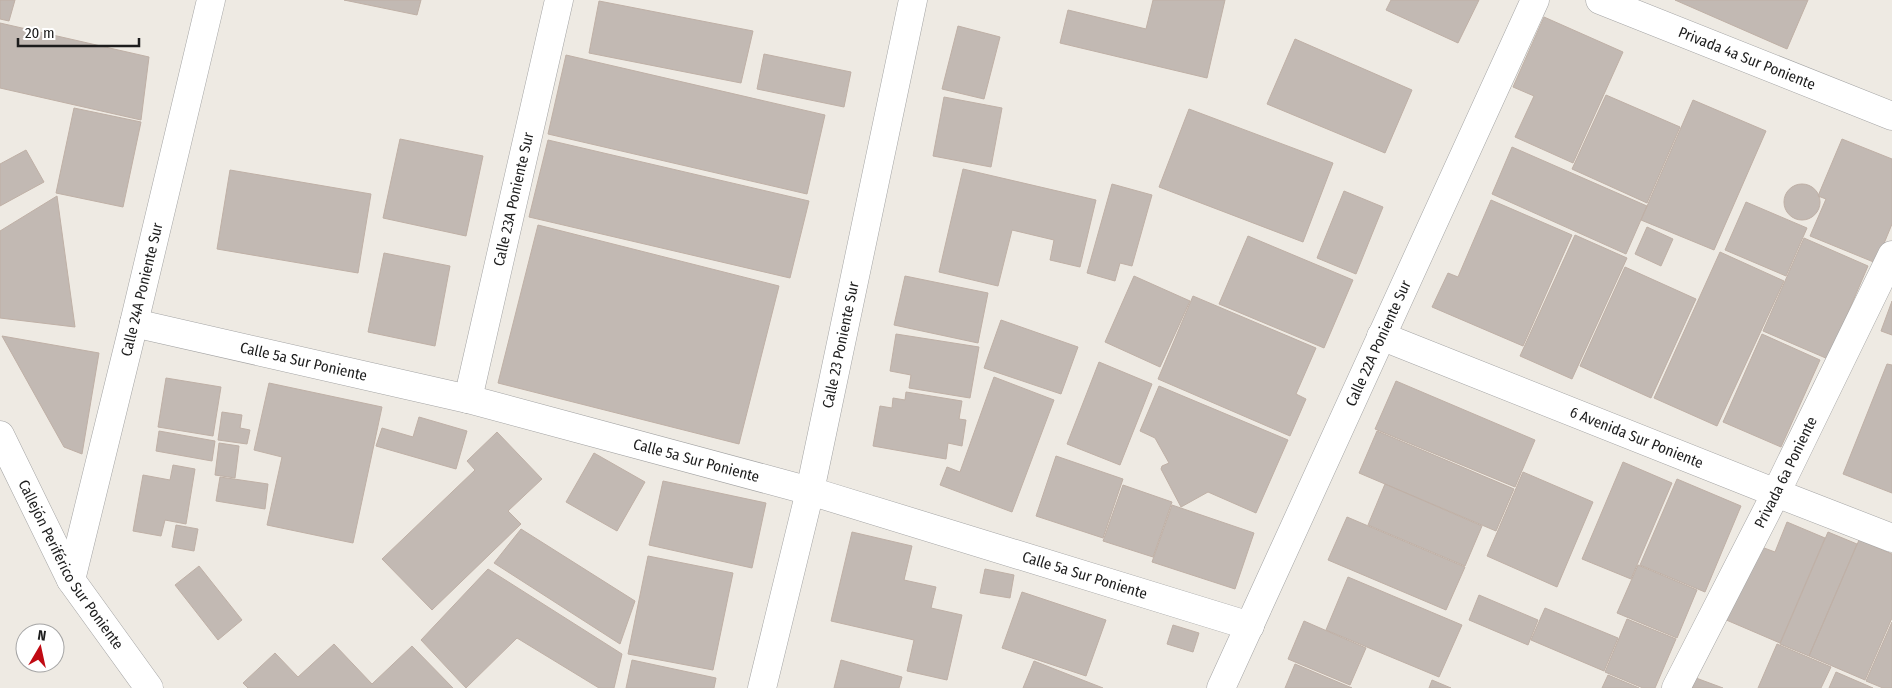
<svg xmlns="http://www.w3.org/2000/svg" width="1892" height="688" font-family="'Fira Sans Condensed',sans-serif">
<rect width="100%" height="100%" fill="#eeeae3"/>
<path fill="#c2b9b3" stroke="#bfb0a6" d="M0 0H15L9 21 0 19Z
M344 0H421L417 15Z
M1153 0H1225L1207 78 1060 43 1068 10 1146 29Z
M1391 0H1479L1458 43 1386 10Z
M1675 0H1808L1787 49Z
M599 1 753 31 741 83 589 53Z
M1544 17 1623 52 1573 163 1515 137 1534 96 1513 87Z
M0 23 149 57 141 120 0 88Z
M958 26 1000 37 984 99 942 89Z
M1295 39 1412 90 1385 153 1267 104Z
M764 54 851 72 844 107 757 89Z
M566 55 825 115 807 194 548 134Z
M1606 95 1680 127 1647 203 1572 169Z
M944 97 1002 108 991 167 933 156Z
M1693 100 1766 131 1714 250 1641 220Z
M74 108 141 122 123 207 56 193Z
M1189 109 1333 163 1303 242 1159 187Z
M400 139 483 156 466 236 383 218Z
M1842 139 1892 159V224L1876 263 1810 236 1826 199 1818 196Z
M548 140 809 201 790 278 529 217Z
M1512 147 1647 206 1626 254 1492 194Z
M26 150 44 182 0 206V164Z
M963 169 1096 200 1080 267 1050 260 1054 240 1012 230 998 286 939 272Z
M230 170 371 194 358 273 217 249Z
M1112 184 1152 195 1132 266 1120 263 1115 281 1087 273Z
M1784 202a18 18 0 1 1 36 0a18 18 0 1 1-36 0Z
M1344 191 1383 207 1356 274 1317 258Z
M57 196 75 327 0 318V231Z
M1491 200 1572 235 1523 346 1432 307 1448 273 1458 277Z
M1746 202 1807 228 1786 276 1725 250Z
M538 225 779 286 739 444 498 383Z
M1647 227 1673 239 1661 266 1635 254Z
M1575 235 1627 258 1572 379 1520 356Z
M1248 236 1353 280 1324 348 1219 304Z
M1804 238 1868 266 1828 359 1763 331Z
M1720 252 1784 281 1717 426 1654 398Z
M384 253 450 266 435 346 368 332Z
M1625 267 1696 299 1651 398 1580 366Z
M905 276 988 293 978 343 894 325Z
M1134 276 1190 301 1160 367 1105 342Z
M1193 296 1316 348 1296 394 1306 399 1290 436 1158 379Z
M1892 301V335L1881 331Z
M1001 320 1078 347 1061 394 984 368Z
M896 334 979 347 970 398 909 388 911 375 890 371Z
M1762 334 1820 360 1781 447 1723 422Z
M2 336 99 353 82 454 64 447Z
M1099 362 1152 384 1120 465 1067 444Z
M1887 364 1892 365V493L1843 474Z
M994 377 1054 400 1012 512 940 485 947 467 960 472Z
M166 378 221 387 213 436 158 427Z
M1396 381 1535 440 1515 487 1375 429Z
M269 383 382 407 353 543 267 525 282 457 254 450Z
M1159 386 1288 440 1256 513 1208 492 1181 507 1161 469 1162 466 1169 463 1155 438 1140 431Z
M906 392 962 401 959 419 966 420 962 446 948 443 946 459 873 446 880 406 892 408 893 398 905 400Z
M222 412 242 415 240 428 250 430 247 444 218 440Z
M419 417 467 431 456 469 376 446 382 428 413 437Z
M159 431 215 441 212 461 156 451Z
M1377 431 1514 489 1496 531 1359 473Z
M497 432 542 479 508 511 521 524 432 610 382 559 475 470 467 461Z
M219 443 239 446 235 478 215 475Z
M594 453 645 482 617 531 566 502Z
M1056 456 1123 479 1103 538 1036 516Z
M1623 462 1672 483 1631 579 1582 559Z
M173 465 195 469 186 524 165 520 161 536 133 531 143 475 170 480Z
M1523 472 1593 502 1557 587 1487 556Z
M220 477 268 484 265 509 216 501Z
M1677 479 1741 506 1705 592 1640 565Z
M663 481 766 503 752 568 649 545Z
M1385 484 1482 526 1465 566 1368 525Z
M1123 485 1172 502 1153 557 1103 541Z
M1172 505 1254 533 1235 589 1152 562Z
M1347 517 1465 567 1446 610 1328 560Z
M1787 522 1825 538 1780 643 1724 619 1756 545 1775 552Z
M176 525 198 529 194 551 172 547Z
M521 529 635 601 620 644 494 563Z
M852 532 912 546 904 580 936 587 931 608 962 615 947 680 907 671 914 640 831 621Z
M1828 532 1857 544 1809 656 1780 644Z
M1859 540 1892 554V618L1865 680 1809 656Z
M648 556 733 573 713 670 628 654Z
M1638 565 1697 590 1677 638 1617 613Z
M199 566 242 620 218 640 175 585Z
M488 569 622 654 614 688H599L517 638 466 688 421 640Z
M985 569 1014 575 1010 598 980 593Z
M1348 577 1462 625 1439 677 1326 630Z
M1022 592 1106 620 1086 676 1002 648Z
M1479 595 1538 620 1528 645 1469 620Z
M1545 608 1618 638 1604 671 1531 640Z
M1627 619 1676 639 1655 688H1643L1605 672Z
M1304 621 1366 648 1350 685 1288 659Z
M1892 622V688H1883L1866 681Z
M1173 625 1199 633 1193 652 1167 644Z
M334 644 372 684 412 646 453 688H248L243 683 275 653 298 677Z
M1777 644 1831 667 1821 688H1758Z
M632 660 716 678 714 688H626Z
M841 660 902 677 899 688H834Z
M1034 661 1103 688H1023Z
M1295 664 1352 688H1285Z
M1836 672 1873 688H1829Z
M1608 675 1639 688H1602Z
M1696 678 1723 688H1692Z
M1432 680 1451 688H1429Z"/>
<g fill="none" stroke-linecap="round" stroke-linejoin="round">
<defs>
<g id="street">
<path id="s1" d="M1600 0 1892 116"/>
<path id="s2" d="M134 323 468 399 810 491 1250 626"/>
<path id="s3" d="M1381 336 1776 493 1892 538"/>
<path id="s4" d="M468 399 559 0"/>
<path id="s5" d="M0 435 71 580 149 688"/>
<path id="s6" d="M71 580 134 323 211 0"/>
<path id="s7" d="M762 688 810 491 913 0"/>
<path id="s8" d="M1221 688 1535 0"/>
<path id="s9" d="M1676 688 1776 493 1892 255"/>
</g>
</defs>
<use href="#street" stroke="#a4a4a4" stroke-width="29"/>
<use href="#street" stroke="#fff" stroke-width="28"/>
</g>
<g text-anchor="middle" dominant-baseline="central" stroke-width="4" stroke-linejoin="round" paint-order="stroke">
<g font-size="15" fill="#1d1d1d" stroke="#fff">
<text stroke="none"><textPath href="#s1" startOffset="158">Privada 4a Sur Poniente</textPath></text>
<text stroke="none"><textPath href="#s4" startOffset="205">Calle 23A Poniente Sur</textPath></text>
<text stroke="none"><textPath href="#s6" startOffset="299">Calle 24A Poniente Sur</textPath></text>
<text stroke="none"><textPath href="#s8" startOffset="379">Calle 22A Poniente Sur</textPath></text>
<text stroke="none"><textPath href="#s7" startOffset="352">Calle 23 Poniente Sur</textPath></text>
<text stroke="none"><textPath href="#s2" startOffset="174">Calle 5a Sur Poniente</textPath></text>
<text stroke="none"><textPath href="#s3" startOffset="275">6 Avenida Sur Poniente</textPath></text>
<text stroke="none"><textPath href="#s2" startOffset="579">Calle 5a Sur Poniente</textPath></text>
<text stroke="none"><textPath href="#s9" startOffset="242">Privada 6a Poniente</textPath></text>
<text stroke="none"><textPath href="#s5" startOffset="148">Callejón Periférico Sur Poniente</textPath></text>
<text stroke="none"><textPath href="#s2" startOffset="984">Calle 5a Sur Poniente</textPath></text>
</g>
</g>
<g transform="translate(40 648) rotate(9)"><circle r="24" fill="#ffffff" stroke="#a5a5a5"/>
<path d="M0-4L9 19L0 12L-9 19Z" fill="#c00a13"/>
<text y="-8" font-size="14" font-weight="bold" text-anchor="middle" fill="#1d1d1d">N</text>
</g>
<path d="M18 38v8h121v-8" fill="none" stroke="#1d1d1d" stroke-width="2.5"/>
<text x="25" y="38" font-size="15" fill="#1d1d1d" stroke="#ffffff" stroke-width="4" paint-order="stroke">20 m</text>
</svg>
